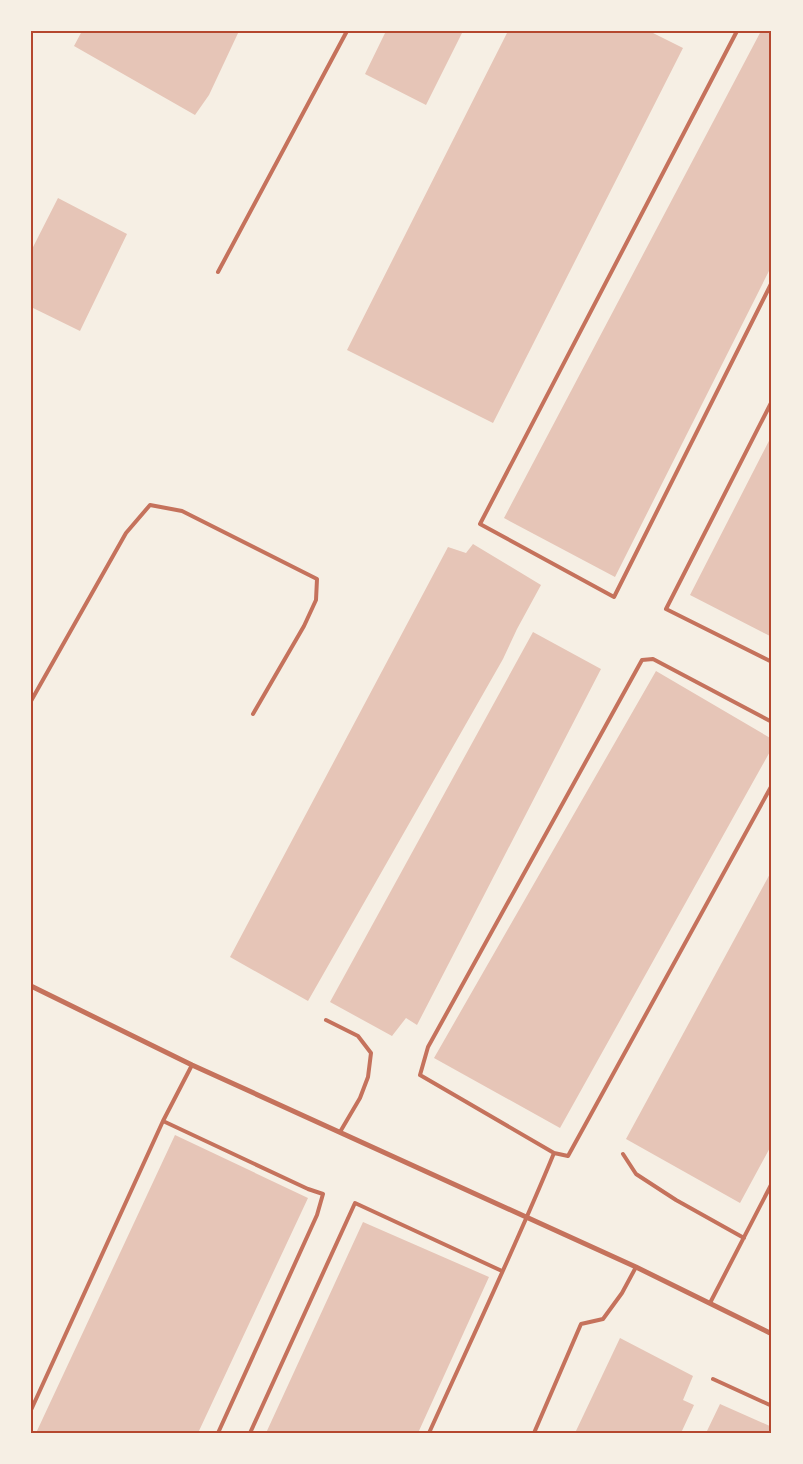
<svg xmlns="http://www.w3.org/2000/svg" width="803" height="1464" font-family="Roboto,sans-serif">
<rect width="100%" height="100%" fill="#f6efe4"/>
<path fill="#e6c5b7" d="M82 31H239L209 95 195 115 74 46Z
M386 31H463L426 105 365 74Z
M508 31H649L683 48 493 423 347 350Z
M761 31H772V265L615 577 504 518Z
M58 198 127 234 80 331 31 307V251Z
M772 435V637L690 595Z
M473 544 541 585 517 629 503 659 308 1001 230 957 448 547 466 553Z
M533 632 601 669 417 1025 406 1018 392 1036 330 1002Z
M656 671 772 739V748L560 1128 434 1058Z
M772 870V1144L740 1203 626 1139Z
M175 1135 308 1198 198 1433H36Z
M363 1222 489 1277 418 1433H266Z
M620 1338 693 1376 683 1400 694 1405 681 1433H575Z
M720 1404 772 1427V1433H706Z"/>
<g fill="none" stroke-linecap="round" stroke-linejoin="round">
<path stroke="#c5725c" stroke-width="4" d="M737 31 480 524 614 597 772 282
M218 272 347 31
M772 401 666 609 772 662
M31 701 126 533 150 505 182 511 317 579 316 600 304 626 253 714
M326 1020 358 1036 371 1053 368 1077 360 1098 340 1132
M163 1121 308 1189 323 1194 317 1215 218 1433
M554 1153 420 1075 428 1047 642 660 653 659 772 722
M623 1154 636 1174 676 1200 744 1238
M710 1303 772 1183
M713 1379 772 1406
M31 1410 163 1121 192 1065
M250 1433 355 1203 502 1271
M429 1433C471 1340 515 1248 554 1153L568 1156 772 785
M534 1433 581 1324 603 1319 622 1293 636 1267"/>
<path stroke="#c5725c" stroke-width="5" d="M31 986 192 1065 636 1267 772 1334"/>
</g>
<rect width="803" height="1464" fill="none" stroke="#f6efe4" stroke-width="65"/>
<rect x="32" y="32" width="738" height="1400" fill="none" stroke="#b5482f" stroke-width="2"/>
</svg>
